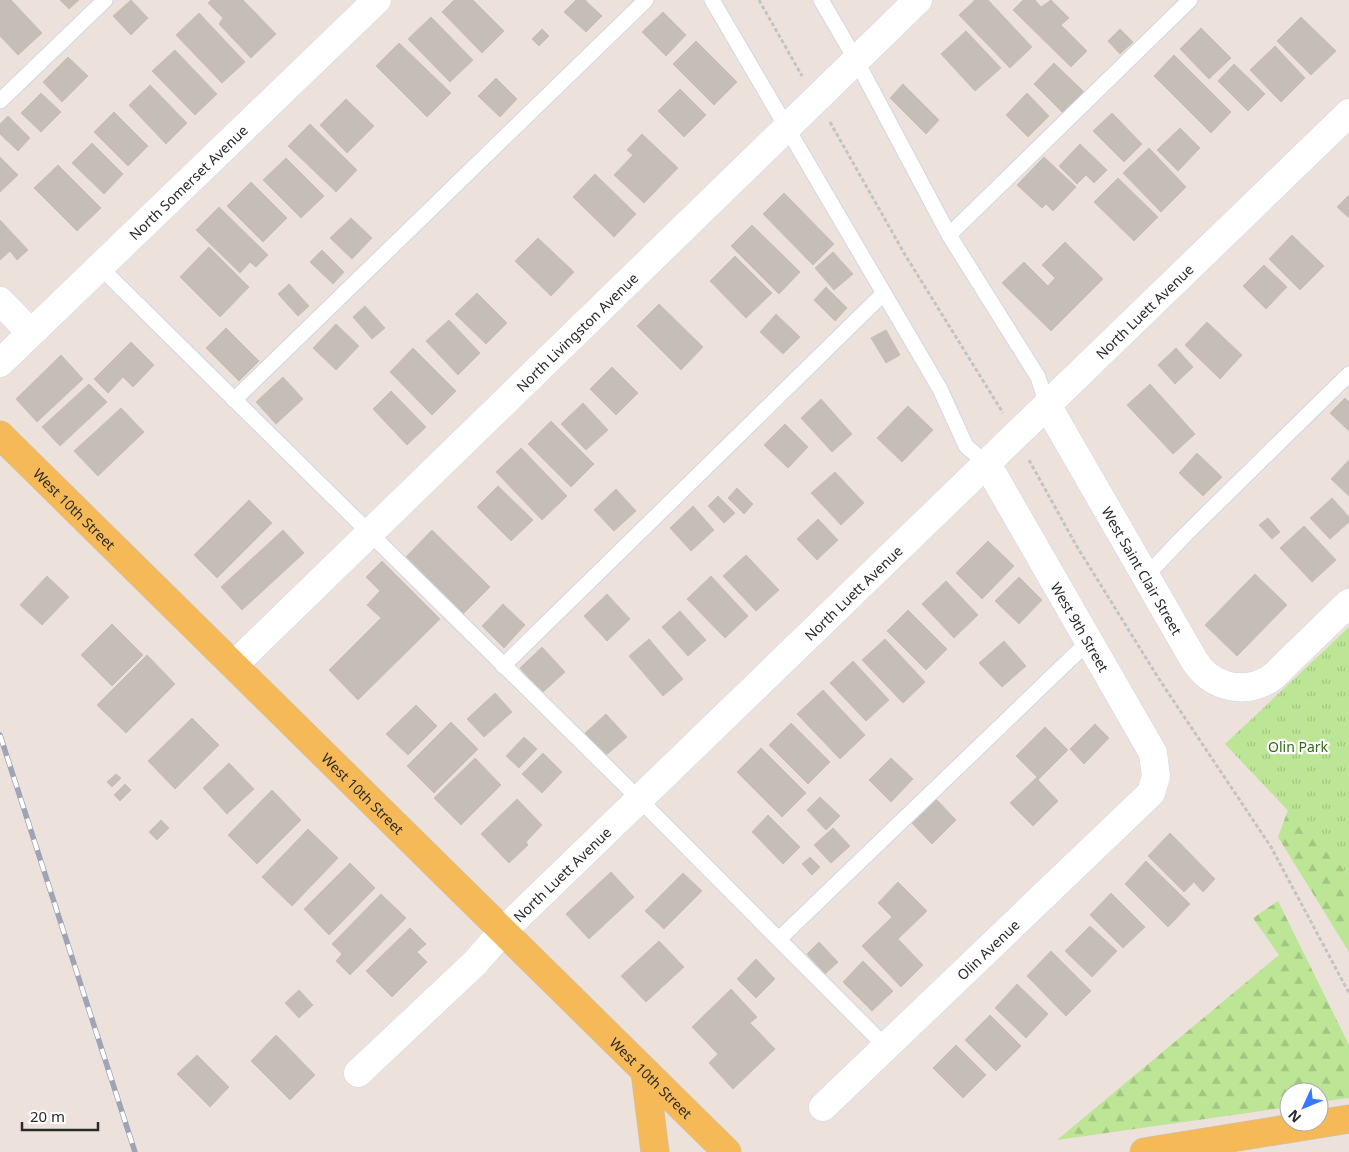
<svg xmlns="http://www.w3.org/2000/svg" width="1349" height="1152" font-family="'Noto Sans',sans-serif">
<defs>
<pattern id="grass-tufts" width="24" height="20" patternUnits="userSpaceOnUse" patternTransform="scale(1.25)"><rect width="24" height="20" fill="#bce595"/><path d="M3 7l-1-3M5 7V3M7 7l1-3M15 17l-1-3M17 17v-4M19 17l1-3" fill="none" stroke="#a2c581"/></pattern>
<pattern id="forest-firs" width="22" height="20" patternUnits="userSpaceOnUse" patternTransform="scale(1.25)"><rect width="22" height="20" fill="#bce595"/><path d="M5 1l3.5 6h-7zM16 11l3.5 6h-7z" fill="#a2c581"/></pattern>
</defs>
<rect width="100%" height="100%" fill="#ece2db"/>
<path fill="url(#grass-tufts)" d="M1349 627V875L1225 744Z"/>
<path fill="url(#forest-firs)" d="M1288 810 1349 875V952L1278 837Z
M1278 901 1349 1045V1098L1319 1102V1092H1289V1107L1057 1140 1279 955 1253 918Z"/>
<path fill="#c4beb7" stroke="#c8beb5" d="M0 0H11L42 33 18 55 0 36Z
M60 0H79L69 9Z
M131 0 148 18 131 35 113 16Z
M211 0H243L276 34 251 58 219 24 223 18 208 3Z
M454 0H473L504 31 482 53 442 12Z
M576 0H585L602 16 586 32 564 12Z
M975 0H988L1032 47 1010 68 959 15Z
M1023 0H1035L1041 7 1051 0 1069 18 1061 25 1087 51 1071 67 1013 10Z
M663 12 686 35 666 56 642 32Z
M199 13 245 62 222 83 176 35Z
M431 17 473 60 450 82 408 39Z
M1301 17 1336 51 1311 75 1277 41Z
M1201 28 1231 58 1209 79 1180 49Z
M542 29 549 36 539 46 532 39Z
M1120 29 1133 42 1120 54 1108 41Z
M966 31 1001 68 975 91 941 54Z
M696 41 737 82 714 105 673 64Z
M399 43 451 93 427 117 376 66Z
M1275 46 1305 78 1281 102 1250 70Z
M175 50 217 94 195 115 152 71Z
M1174 55 1231 112 1211 133 1154 76Z
M68 57 88 76 62 102 43 82Z
M1054 63 1084 92 1063 113 1034 84Z
M1234 64 1265 94 1248 111 1218 81Z
M496 78 517 99 500 117 478 96Z
M903 84 939 120 926 134 890 98Z
M150 85 187 123 166 144 129 105Z
M680 89 706 115 684 137 658 111Z
M41 93 61 112 41 132 21 113Z
M1027 93 1049 116 1028 137 1006 115Z
M346 99 374 126 347 153 320 125Z
M114 112 148 146 128 166 94 132Z
M1112 113 1142 144 1124 162 1093 131Z
M8 116 30 138 18 151 0 134V124Z
M310 124 357 170 336 192 288 146Z
M1180 128 1200 148 1178 171 1157 150Z
M642 134 678 168 644 203 614 175 633 155 627 150Z
M92 143 123 174 104 194 72 163Z
M1080 144 1107 170 1094 183 1086 175 1077 184 1059 166Z
M1149 148 1186 187 1161 212 1123 173Z
M0 157 18 175 0 192Z
M1044 157 1076 187 1053 211 1046 204 1042 208 1017 185Z
M286 158 324 196 301 218 263 180Z
M58 165 101 208 77 231 34 188Z
M595 174 636 214 614 237 573 197Z
M1118 178 1158 217 1134 241 1094 202Z
M251 182 287 218 263 242 227 206Z
M784 193 834 244 813 265 763 214Z
M1349 195V218L1337 207Z
M219 207 268 255 256 267 250 262 240 273 196 230Z
M351 218 372 238 352 259 330 238Z
M0 220 28 250 17 260 10 251 0 260Z
M752 225 800 272 779 294 731 246Z
M1292 235 1324 266 1300 290 1269 259Z
M538 238 574 272 551 296 515 261Z
M1065 242 1103 279 1051 331 1002 283 1024 262 1048 286 1055 278 1042 265Z
M209 247 249 287 220 317 180 277Z
M322 250 344 272 333 284 310 262Z
M833 252 853 274 834 290 815 268Z
M735 256 772 293 746 318 710 281Z
M1264 265 1287 287 1266 309 1243 286Z
M289 284 309 306 298 316 278 294Z
M826 287 847 308 835 321 814 300Z
M477 293 507 323 486 344 455 314Z
M659 304 703 347 681 370 637 326Z
M365 306 385 328 372 339 353 317Z
M776 314 800 337 783 354 760 332Z
M449 320 480 353 458 375 426 341Z
M1207 322 1242 355 1220 379 1185 345Z
M336 324 359 346 336 370 313 348Z
M226 328 259 361 239 381 206 348Z
M886 330 900 355 886 363 871 338Z
M131 342 154 365 133 387 123 377 108 393 94 379Z
M413 348 456 391 432 415 390 372Z
M1176 348 1193 367 1175 384 1158 365Z
M61 355 83 379 37 422 16 399Z
M612 367 638 393 616 415 590 389Z
M283 377 303 399 276 424 256 402Z
M89 384 107 402 60 446 42 427Z
M1150 384 1195 434 1173 454 1127 405Z
M391 391 426 427 407 445 373 409Z
M1345 398 1349 402V431L1330 413Z
M821 399 852 434 832 452 801 418Z
M583 403 608 430 586 450 561 424Z
M908 406 933 430 902 462 877 438Z
M121 408 144 432 98 476 74 451Z
M551 421 594 464 571 487 528 444Z
M785 424 808 447 788 468 764 445Z
M521 448 567 496 542 520 496 472Z
M1197 453 1222 477 1203 496 1179 473Z
M1349 460V496L1331 479Z
M835 472 864 503 841 525 811 493Z
M498 486 533 520 511 541 477 507Z
M737 488 753 504 744 514 728 498Z
M616 489 636 511 614 531 594 510Z
M718 496 735 513 724 523 708 506Z
M1332 498 1349 517V522L1330 539 1310 518Z
M249 500 272 523 217 578 194 555Z
M693 506 714 530 691 551 670 528Z
M1268 518 1280 532 1272 539 1259 525Z
M818 519 838 540 817 560 797 539Z
M1304 526 1336 560 1312 582 1280 548Z
M283 530 304 553 242 610 221 587Z
M432 530 490 587 462 615 405 558Z
M988 541 1014 566 982 599 956 573Z
M746 555 779 590 756 611 723 576Z
M382 561 440 619 358 700 329 670 381 618 367 605 380 591 366 577Z
M1255 574 1287 605 1237 656 1205 625Z
M47 576 69 597 42 625 20 605Z
M711 576 748 616 725 638 687 599Z
M1019 577 1042 600 1019 624 995 601Z
M946 581 978 615 954 638 922 604Z
M607 594 630 619 607 641 584 616Z
M503 604 525 625 504 648 482 626Z
M908 610 947 649 926 670 887 631Z
M680 611 706 640 688 656 662 627Z
M112 624 143 655 112 686 81 655Z
M649 639 683 679 663 696 629 656Z
M885 639 925 682 903 703 862 660Z
M1004 641 1026 666 1002 687 979 663Z
M542 647 565 672 542 693 520 668Z
M147 655 175 684 126 733 97 705Z
M853 661 889 700 866 721 830 683Z
M823 690 865 735 840 759 797 714Z
M495 693 512 712 484 737 467 719Z
M416 705 437 726 408 755 386 734Z
M606 714 627 737 605 756 584 734Z
M192 718 219 745 175 789 148 761Z
M451 722 478 749 434 793 407 766Z
M791 723 830 762 808 784 769 745Z
M1095 724 1109 738 1084 764 1070 749Z
M1045 727 1068 750 1038 780 1058 801 1033 826 1010 803 1037 777 1016 756Z
M524 737 537 749 519 768 506 756Z
M761 748 806 793 782 817 737 772Z
M543 753 562 772 542 793 522 774Z
M475 758 501 785 461 825 434 798Z
M891 758 913 779 891 802 869 780Z
M229 763 254 789 227 814 203 788Z
M116 774 121 778 112 787 107 782Z
M125 784 131 790 120 801 114 795Z
M272 790 301 820 257 864 228 835Z
M820 797 840 816 826 830 807 810Z
M935 798 956 820 932 844 910 821Z
M517 799 542 825 526 842 528 845 509 863 481 834Z
M768 815 800 847 783 864 752 832Z
M161 820 169 828 157 840 149 832Z
M833 828 850 846 831 863 814 845Z
M308 829 338 858 292 906 262 877Z
M1170 833 1215 879 1203 892 1194 882 1184 892 1148 856Z
M810 857 820 867 812 875 802 864Z
M1146 861 1190 904 1168 927 1125 884Z
M350 863 375 888 329 935 304 909Z
M611 872 634 897 589 939 566 914Z
M683 873 702 891 664 929 645 911Z
M898 882 927 911 898 939 923 965 901 987 862 946 892 917 878 903Z
M1111 893 1145 927 1123 948 1090 915Z
M381 894 406 918 350 975 336 961 342 954 332 944Z
M1090 926 1117 951 1092 977 1065 951Z
M410 928 426 944 417 952 427 962 392 997 366 971Z
M659 941 684 967 646 1002 621 976Z
M819 942 838 962 825 974 807 954Z
M1051 951 1091 991 1066 1016 1027 976Z
M756 959 775 979 756 998 737 979Z
M863 961 893 991 872 1011 843 982Z
M1017 984 1048 1014 1026 1038 995 1008Z
M731 989 757 1017 750 1023 775 1049 733 1089 709 1063 718 1054 692 1027Z
M299 990 313 1005 299 1018 285 1003Z
M990 1015 1021 1046 996 1071 965 1040Z
M276 1035 315 1075 290 1100 251 1061Z
M956 1045 986 1075 963 1098 933 1068Z
M197 1055 229 1087 210 1107 177 1074Z"/>
<g fill="none" stroke-linecap="round" stroke-linejoin="round">
<defs>
<path id="service" d="M712 0 940 389 966 446 987 464
M821 0 856 60 949 235
M0 101 105 0
M100 267 625 785 886 1047
M234 400 646 0
M1047 405 1038 377 949 235 1190 0
M1146 576 1186 534 1349 374
M503 666 884 293
M779 939 1088 642"/>
<g id="minor">
<path d="M0 301 31 333"/>
<path id="s1" d="M0 363 377 0"/>
<path id="s2" d="M1047 405 1194 660C1210 686 1241 695 1268 680 1277 675 1285 664 1293 657 1312 639 1330 621 1349 603"/>
<path id="s3" d="M234 665 918 0"/>
<path id="s4" d="M358 1073 475 963 503 931 1349 113"/>
<path id="s5" d="M823 1107 1151 793 1156 776 1153 753 987 464"/>
</g>
<g id="primary">
<path id="s6" d="M0 435 727 1152"/>
<path d="M645 1072 655 1152"/>
<path d="M1144 1152 1349 1119"/>
</g>
</defs>
<use href="#service" stroke="#d0d7e3" stroke-width="17"/>
<use href="#minor" stroke="#d0d7e3" stroke-width="29"/>
<use href="#primary" stroke="#c3c3c3" stroke-width="29"/>
<path stroke="#c3c3c3" stroke-width="3" stroke-dasharray="4 2.5" stroke-linecap="butt" d="M759 0 802 76
M830 122 904 253 1003 413
M1029 460 1076 545 1159 679 1271 847 1349 993"/>
<use href="#service" stroke="#fff" stroke-width="15"/>
<use href="#minor" stroke="#fff" stroke-width="28"/>
<use href="#primary" stroke="#f5ba57" stroke-width="28"/>
<defs>
<path id="rail" d="M0 735 135 1152"/>
</defs>
<use href="#rail" stroke="#9ea4b5" stroke-width="5.5"/>
<use href="#rail" stroke="#fff" stroke-width="4" stroke-dasharray="11" stroke-linecap="butt"/>
</g>
<g text-anchor="middle" dominant-baseline="central" stroke-width="4.5" stroke-linejoin="round" paint-order="stroke">
<g font-size="14" fill="#2a2a2a" stroke="#fff">
<text stroke="none"><textPath href="#s1" startOffset="261">North Somerset Avenue</textPath></text>
<text stroke="none"><textPath href="#s4" startOffset="1095">North Luett Avenue</textPath></text>
<text stroke="none"><textPath href="#s3" startOffset="478">North Livingston Avenue</textPath></text>
<text stroke="none"><textPath href="#s6" startOffset="105">West 10th Street</textPath></text>
<text stroke="none"><textPath href="#s2" startOffset="191">West Saint Clair Street</textPath></text>
<text stroke="none"><textPath href="#s4" startOffset="690">North Luett Avenue</textPath></text>
<text transform="translate(1080 627) rotate(60)">West 9th Street</text>
<text stroke="none"><textPath href="#s6" startOffset="510">West 10th Street</textPath></text>
<text stroke="none"><textPath href="#s4" startOffset="285">North Luett Avenue</textPath></text>
<text stroke="none"><textPath href="#s5" startOffset="228">Olin Avenue</textPath></text>
<text stroke="none"><textPath href="#s6" startOffset="915">West 10th Street</textPath></text>
</g>
<g font-size="14" fill="#346917" stroke="#fff">
<text x="1298" y="746">Olin Park</text>
</g>
</g>
<g transform="translate(1304 1107) rotate(226)"><circle r="24" fill="#ffffff" stroke="#aaaaaa"/>
<path d="M0-4L9 19L0 12L-9 19Z" fill="#3678ff"/>
<text y="-8" font-size="14" font-weight="bold" text-anchor="middle" fill="#2a2a2a">N</text>
</g>
<path d="M22 1122v8h76v-8" fill="none" stroke="#2a2a2a" stroke-width="2.5"/>
<text x="30" y="1122" font-size="15" fill="#2a2a2a" stroke="#ffffff" stroke-width="4" paint-order="stroke">20 m</text>
</svg>
